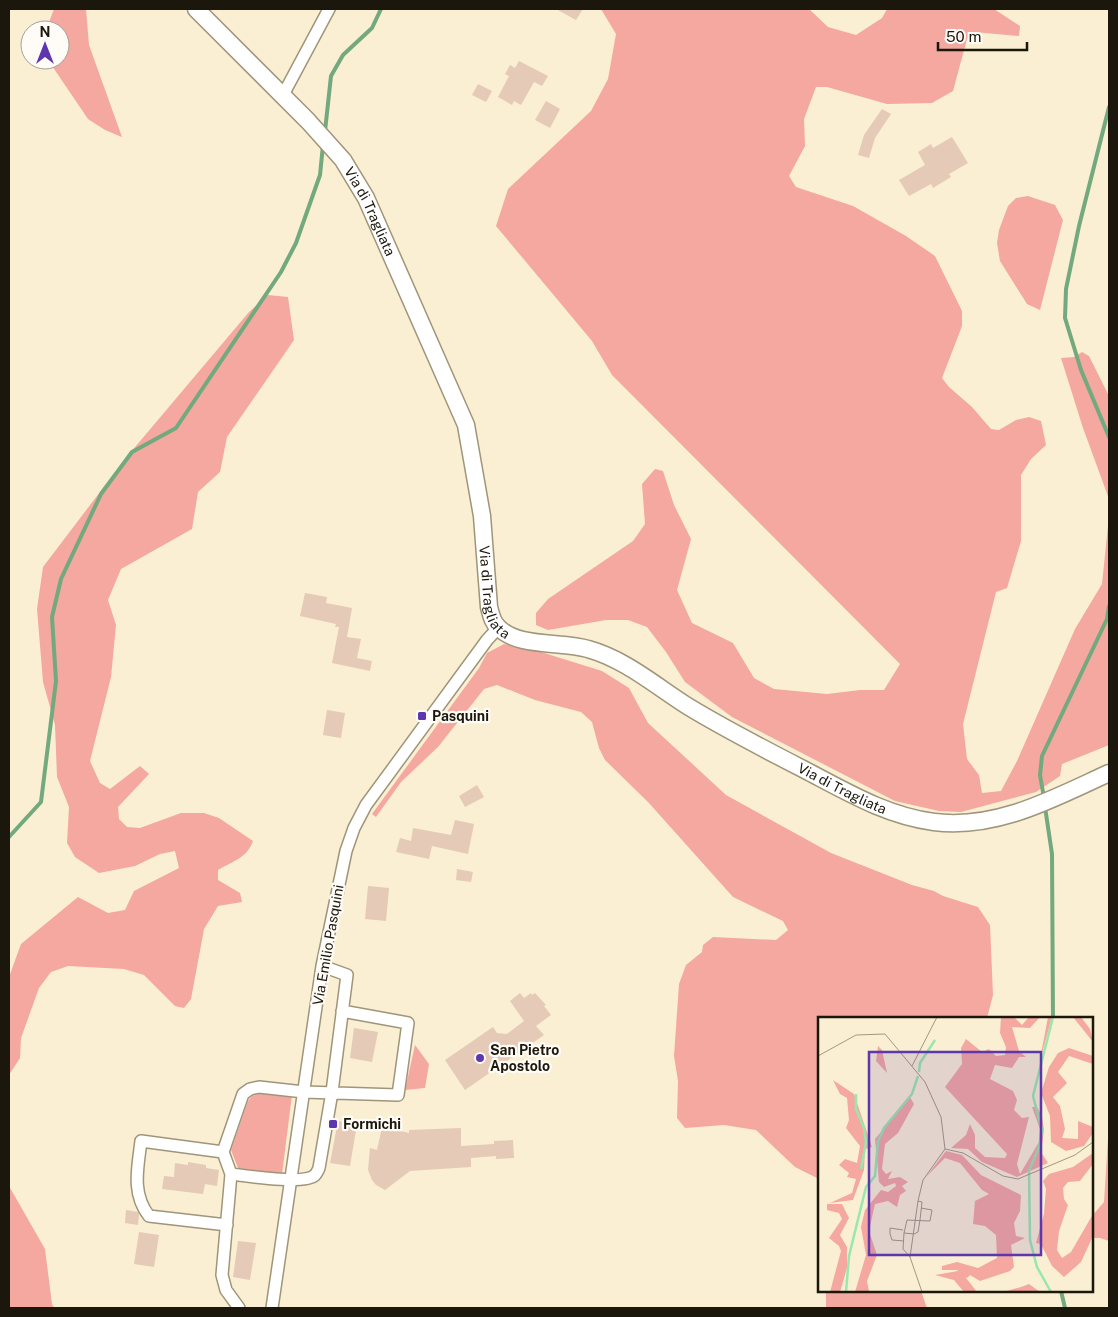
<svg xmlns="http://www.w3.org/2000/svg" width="1118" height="1317" font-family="'Public Sans',sans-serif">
<rect width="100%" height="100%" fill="#faefd2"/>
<path fill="#f4a89f" d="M54 9H86L89 45 122 137 105 130 88 119 48 60H60V30H46Z
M601 9H809L828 27 856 35 882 18 887 9H994L1020 26 1019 36 974 32 967 39 953 91 932 103 887 104 827 87H816L804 119 805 146 789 176 796 187 853 206 906 236 935 256 962 311V326L942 378 949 387 972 407 991 429 999 430 1016 420 1029 417 1041 421 1046 445 1031 459 1021 475V541L1007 588 996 592 963 724 967 759 979 775 982 793 1001 791 1017 761 1075 629 1102 584 1109 516V745L1062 764 1060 776 1036 792 961 812 939 811 895 801 732 717 685 682 666 652 647 627 628 620H606L548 630 536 625V613L548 599 633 541 645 524 642 484 655 469 663 471 674 505 691 539 677 590 692 623 733 643 754 678 774 689 827 694 860 690H884L900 664 612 375 592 341 496 226 508 189 591 111 608 79 616 34Z
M1028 196 1055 205 1063 220 1040 310 1027 304 1000 261 997 243 999 230 1008 206 1016 198Z
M268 295 288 297 294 340 227 437 220 472 198 492 192 529 121 569 108 600 116 625 111 677 90 761 100 783 110 789 140 766 149 774 118 807 119 819 127 827 140 828 181 813H204L219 818 253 841C247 858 233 861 218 870V880L240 893 242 902 218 906 204 929 191 999 184 1008 175 1006 144 975 124 969 68 966 51 972 39 988 21 1038 20 1058 9 1075V977L21 944 78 897 108 913 125 910 134 891 179 868 175 851 160 854 135 866 99 873 75 857 67 843 69 807 57 777 55 725 43 682 37 609 43 567 125 459 249 312Z
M1082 352 1089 356 1109 396V499L1083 428 1061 358 1074 357Z
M504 644 541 652 602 671 629 688 648 723 726 795 831 853 912 885 934 891 943 896 978 907 990 925 993 995 987 1018H819V1179L795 1167 756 1130 724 1125 685 1128 677 1118 678 1081 674 1056 679 984 686 965 702 952 703 945 713 937 776 940 788 930 783 921 733 897 648 802 605 760 599 748 592 722 581 712 535 700 497 685 484 689 438 747 401 782 376 817 372 814 479 668 487 653Z
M415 1045 429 1064 425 1088 405 1090Z
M264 1092 292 1095 282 1174 238 1168 231 1150 248 1101 252 1096Z
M1109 1123V1241L1100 1238H1092V1216L1104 1202Z
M9 1186 45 1249 52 1304 54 1308H9Z
M826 1291H921L927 1308H826Z"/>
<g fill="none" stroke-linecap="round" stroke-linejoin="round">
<path stroke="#73a97e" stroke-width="4" d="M1109 107 1079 226 1066 289 1065 318 1081 370 1109 437
M325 131 331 76 343 55 372 28 381 9
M1044 798 1040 775 1042 756 1107 619 1109 606
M1045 807 1052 854 1053 1018
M9 837 41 802 56 681 52 617 61 579 101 494 132 452 176 428 281 272 296 243 320 175 323 145
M1061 1291 1065 1308"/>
</g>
<path fill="#e4cab7" d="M556 9H583L576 20Z
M519 61 548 76 542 86 534 82 521 105 514 101 512 105 498 97 509 76 505 74 510 65 515 68Z
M478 84 492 91 486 102 472 95Z
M546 101 560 109 550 128 535 120Z
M882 109 891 114 875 138 869 158 858 155 864 135Z
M952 137 968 163 949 174 951 177 933 188 931 184 909 196 899 180 925 165 918 152 931 144 933 148Z
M305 593 327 597 326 603 352 608 347 637 361 639 357 658 372 661 370 671 332 663 339 627H335L336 624 300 616Z
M327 710 345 713 341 738 323 735Z
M477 785 484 797 465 807 459 796Z
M455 820 474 824 468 854 432 846 429 859 396 852 400 838 411 841 413 828 451 835Z
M457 869 473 872 471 882 456 880Z
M368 886 389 888 386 921 365 919Z
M520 993 524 998 531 993 532 995 535 993 546 1005 544 1006 551 1015 536 1026 544 1035 465 1090 445 1060 493 1027 497 1033 507 1034 524 1021 510 1001Z
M354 1028 378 1032 372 1062 350 1058Z
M338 1121 357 1124 350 1166 330 1163Z
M382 1127 409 1133V1130L461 1128V1146L494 1144V1141L513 1140 514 1158 496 1159V1156L471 1158V1167L410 1171 385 1190 376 1185 372 1180 368 1170 370 1148 377 1150Z
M188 1162 206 1165V1168L219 1170 217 1186 205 1184 203 1194 162 1189 164 1176 174 1177 175 1163 188 1165Z
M126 1210 138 1212 139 1215 138 1225 125 1223Z
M139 1232 159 1235 154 1267 134 1264Z
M238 1241 256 1243 250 1280 233 1277Z"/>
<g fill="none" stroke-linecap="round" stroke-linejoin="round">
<defs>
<path id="street" d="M283 95 329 9
M223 1152 141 1141C138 1167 131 1193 149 1216L227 1225
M231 1174 223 1152 243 1094 250 1089 259 1087 304 1092 398 1095 408 1023 342 1011
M239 1308 226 1290 222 1275 231 1174C247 1176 305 1185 315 1175 316 1174 319 1169 319 1168L332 1092 347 975 322 966
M272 1308 322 966 346 851 354 828 366 805 487 640 498 628"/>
<g id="secondary">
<path id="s1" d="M196 9 308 121 343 160 366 198 466 425 482 516 489 607C491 614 492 622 498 627 517 648 562 641 588 649 625 659 657 687 689 707 727 730 766 750 805 770 847 792 887 816 934 822 997 830 1054 798 1109 773"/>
</g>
</defs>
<use href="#street" stroke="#9f957a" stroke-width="14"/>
<use href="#secondary" stroke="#9f957a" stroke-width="19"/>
<use href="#street" stroke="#fff" stroke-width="11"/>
<use href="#secondary" stroke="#fff" stroke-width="16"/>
</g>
<g fill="#5e36ae" stroke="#fffcf7" stroke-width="2">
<rect x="417" y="711" width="10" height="10" rx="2.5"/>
<circle cx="480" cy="1058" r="5"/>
<rect x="328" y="1119" width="10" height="10" rx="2.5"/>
</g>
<g text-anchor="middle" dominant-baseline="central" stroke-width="4.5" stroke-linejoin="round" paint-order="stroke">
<g font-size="14" fill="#1b170d" stroke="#fffcf7">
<text stroke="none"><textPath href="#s1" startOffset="269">Via di Tragliata</textPath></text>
<text stroke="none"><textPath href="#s1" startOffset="674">Via di Tragliata</textPath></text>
<text stroke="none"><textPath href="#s1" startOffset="1094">Via di Tragliata</textPath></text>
<text transform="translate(328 945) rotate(-80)">Via Emilio Pasquini</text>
</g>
<g font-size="14" font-weight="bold" fill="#1b170d" stroke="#fffcf7" text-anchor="start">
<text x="432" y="716">Pasquini</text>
<text x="490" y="1050">San Pietro<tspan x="490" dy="16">Apostolo</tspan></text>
<text x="343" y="1124">Formichi</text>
</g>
</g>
<g transform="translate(818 1017)">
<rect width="275" height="275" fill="#faefd2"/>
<path d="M183 0H196L204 8 211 0H222L212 11 194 10 201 34 208 40H201L194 51 177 48 172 62 195 74 199 83 196 93 204 101 211 100 199 147 202 157 221 125 222 112 214 90H219L224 100 226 113 223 135 230 146 199 160 164 145 150 132 133 131 148 118 152 107 157 118V131L167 140 187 141 189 137 127 70 144 47 143 31 148 22 164 35 171 32 178 39 187 38 188 30 182 16ZM230 0H234L223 40V37ZM255 0H263L272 12 275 25ZM60 29 64 33 69 56 58 44ZM251 31 275 39V47L251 39 240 55 249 66 235 80 242 89 247 112 244 121 260 122V104L275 110V116L266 129 248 134 233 125 232 99 223 76 231 50 240 36ZM15 63 36 77 54 130 47 132 46 153 35 183 12 186 34 176 38 162 29 160 31 156 21 148 27 142 39 146 42 129 28 111 31 103 29 81 22 77ZM92 80 96 87 80 116 67 127 64 152 68 157 74 154 70 162 82 160 90 165 84 169 88 174 82 178 79 190 70 184 57 187 51 214 59 238 49 264 51 274 37 275 48 238 43 210 47 193 63 173 70 175 78 169 77 166 66 170 61 165 57 122ZM128 134 144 138 163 158 203 178 202 194 196 206 198 219 207 221 193 228 196 250 192 254 162 264 152 258 149 261 139 253H124V249L139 245 160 251 179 241 178 218 167 209 155 207 157 184 171 177 164 173 142 146 127 141 108 160ZM275 136V147L262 164 250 165 245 171 246 182 250 188 241 214 239 233 244 241 253 235 275 197V219L263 245 246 260 234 249 223 227 218 226 226 197 228 172 225 164 231 157 255 150ZM9 187H24L31 201 22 218 29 230V251L22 275H12L23 234 21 229 11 221 24 202 21 196 9 193ZM140 254 145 257 159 275H146L136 263 117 258ZM211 267 222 275H185L203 270Z" fill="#f4a89f"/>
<path fill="none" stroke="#99e7af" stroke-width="2.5" d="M101 55 102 46 117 23M38 77V92L46 111 48 125 43 152M28 275 31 239 48 170 57 159 60 124 66 111 94 77 100 59M233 275 219 250 212 223 211 154 221 130 224 113 215 79 235 0"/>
<path fill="none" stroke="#a19983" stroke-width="1" d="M0 39 38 18 67 17 107 65 123 100 127 132M94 49 119 0M127 132 145 136 185 159 200 162 257 138 275 125M85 213 72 211V217L74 223 86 224M86 216 89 203 112 204 114 193 103 191M96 217 100 215 102 203 104 185 100 184M92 240 85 232 86 216 96 217M104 275 92 240 100 184 105 163 127 132"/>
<path fill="#5e36ae" fill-opacity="0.15" stroke="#5e36ae" stroke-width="2.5" d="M51 35H223V238H51Z"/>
<rect width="275" height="275" fill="none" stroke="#1b170d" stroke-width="2.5"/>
</g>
<rect width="1118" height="1317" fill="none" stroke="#1b170d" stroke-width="20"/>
<g transform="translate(45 45)"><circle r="24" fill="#fffcf7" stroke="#a4a099"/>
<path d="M0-4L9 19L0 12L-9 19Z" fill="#5e36ae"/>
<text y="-8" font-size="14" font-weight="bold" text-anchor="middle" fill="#1b170d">N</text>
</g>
<path d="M938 42v8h89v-8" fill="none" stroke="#1b170d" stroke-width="2.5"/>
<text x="946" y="42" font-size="15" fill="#1b170d" stroke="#fffcf7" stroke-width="4" paint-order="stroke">50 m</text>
</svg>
